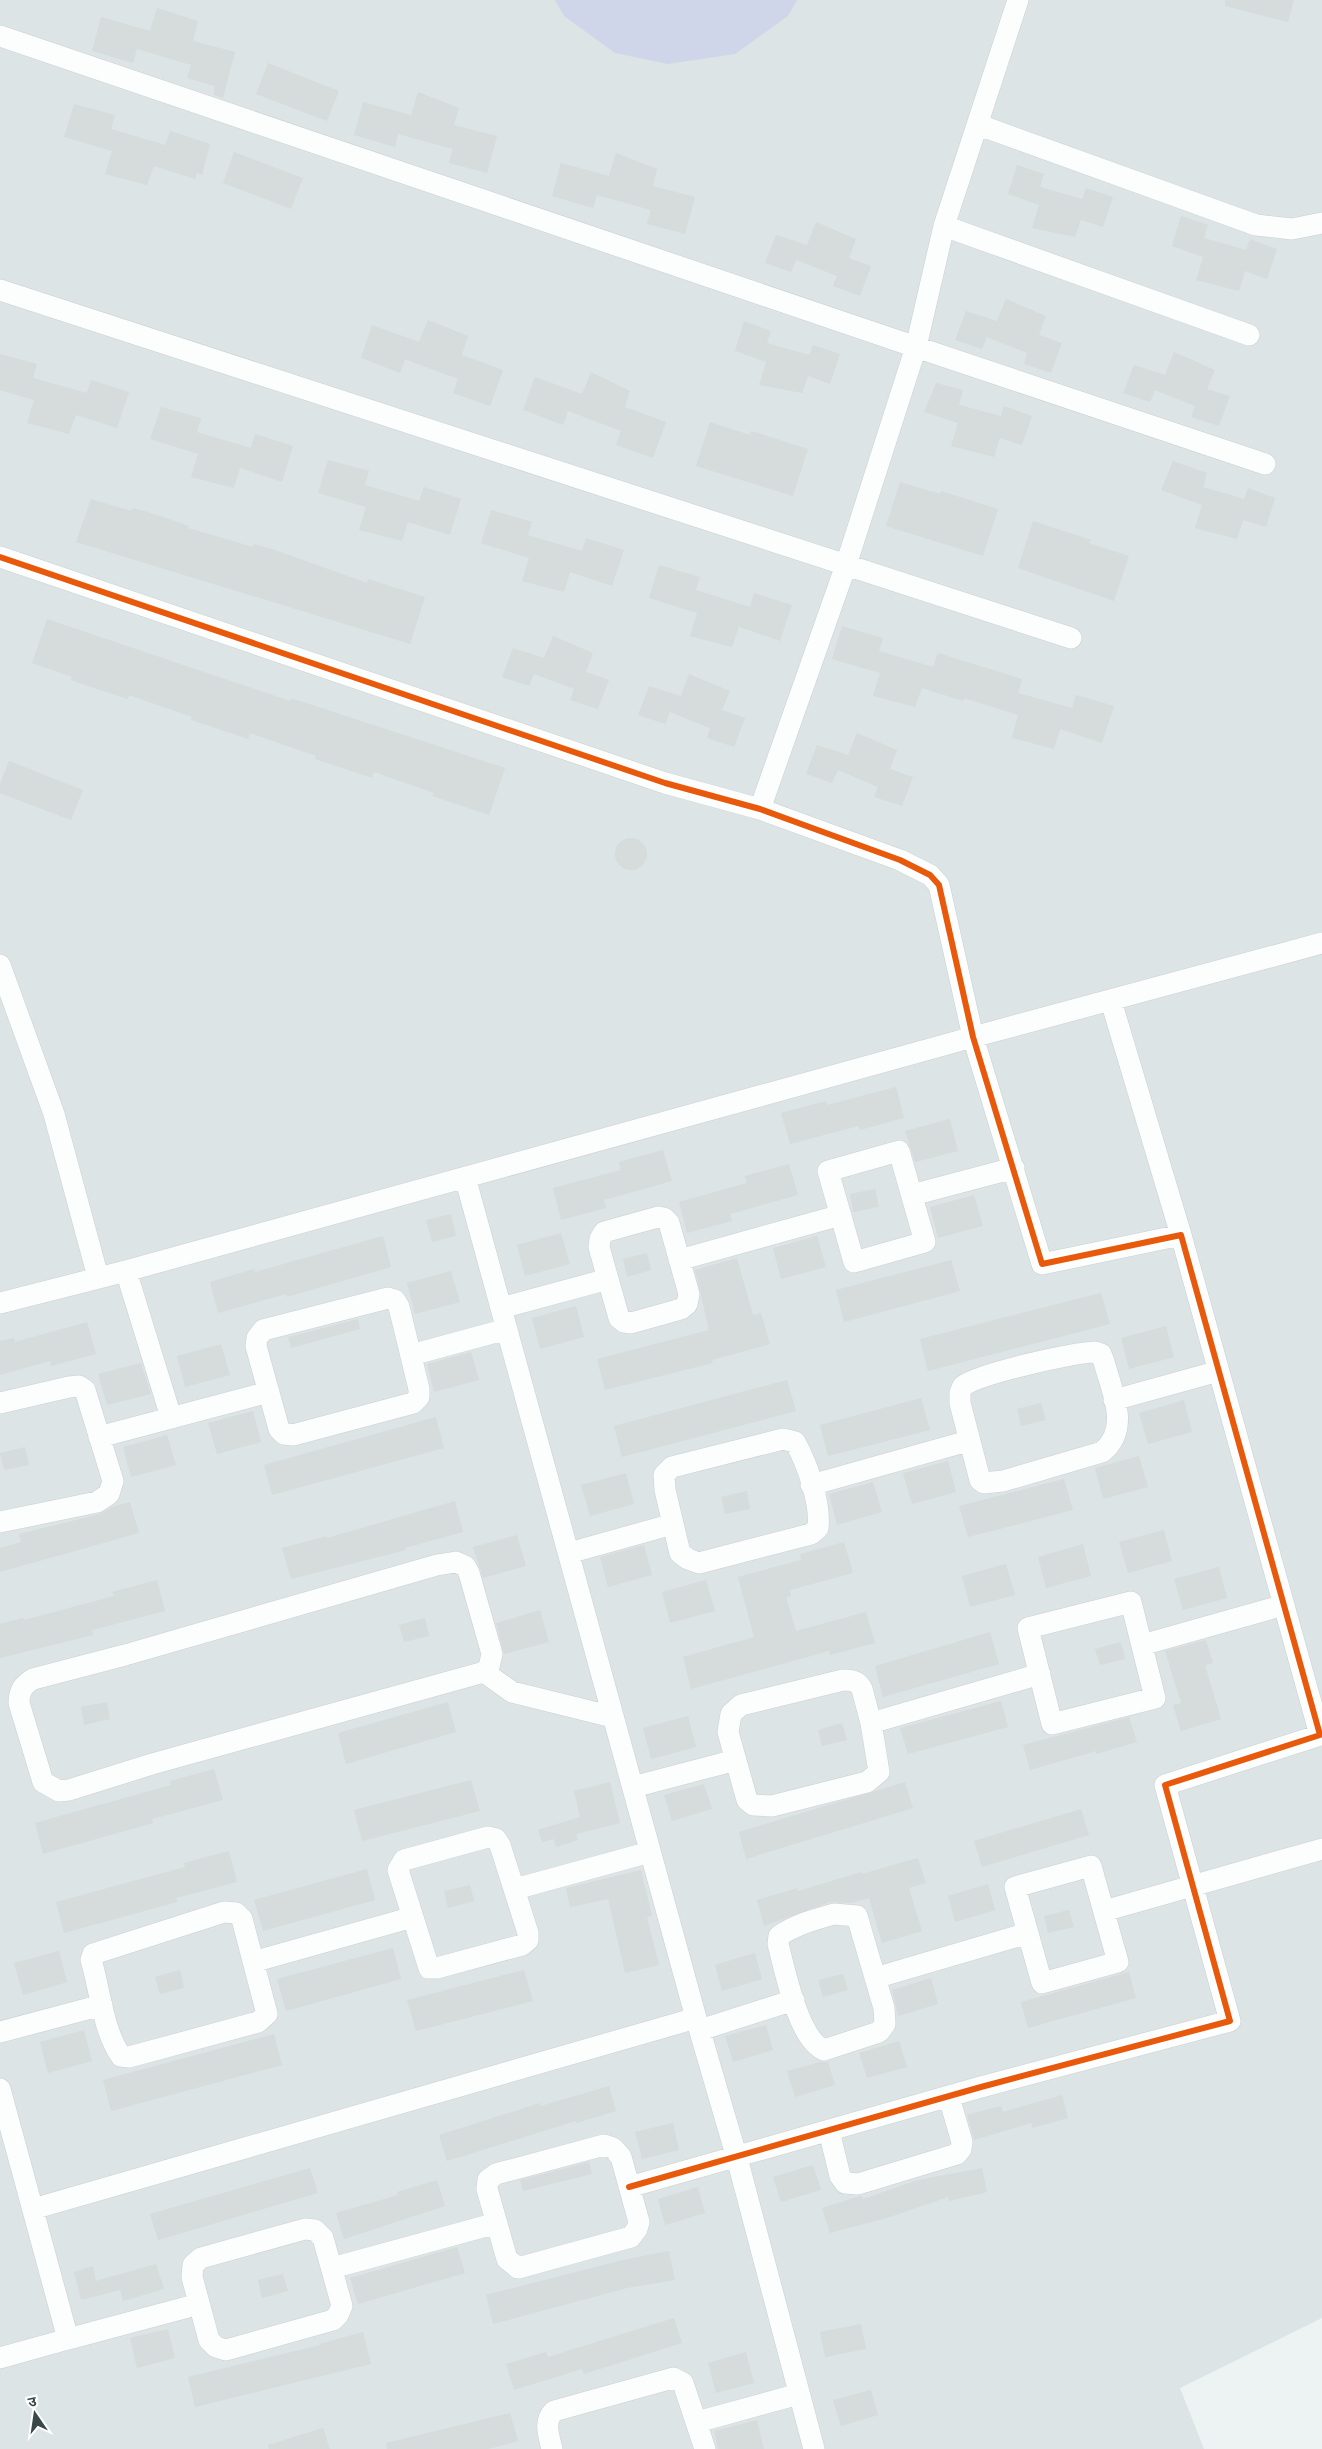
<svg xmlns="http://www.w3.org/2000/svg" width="1322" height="2449" font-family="'Golos Text','Noto Sans Devanagari',sans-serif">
<rect width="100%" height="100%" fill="#edf2f2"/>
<path fill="#dce4e5" d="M0 0H1322V2318L1180 2388 1204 2449H0Z"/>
<path fill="#d0d6ea" d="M555 0H797L788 16 735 54 668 64 615 53 564 16Z"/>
<path fill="#d6dbdb" d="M1225 0H1294L1288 22 1225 6Z
M157 8 198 21 193 41 235 52 223 98 214 95V86L187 78 191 65 137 49 133 63 92 51 101 17 150 31Z
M268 63 339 91 327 121 256 94Z
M418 92 459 108 454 125 497 136 487 173 449 163 453 149 398 134 395 147 354 135 363 102 411 115Z
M74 104 115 115 111 129 165 145 170 131 210 144 202 175 197 173 195 179 154 166 147 185 105 174 112 151 64 137Z
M234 152 303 178 291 209 223 183Z
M616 153 657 169 653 186 695 197 685 234 647 224 651 210 597 195 593 208 552 196 561 163 609 176Z
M1017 165 1044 174 1040 187 1082 199 1086 188 1113 197 1103 227 1081 220 1075 237 1032 228 1039 205 1008 194Z
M1181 216 1208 225 1204 238 1246 250 1250 239 1277 249 1267 279 1245 271 1239 291 1196 280 1203 257 1172 246Z
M816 222 856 239 849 258 871 266 860 296 833 286 837 276 796 260 791 272 765 263 776 235 807 245Z
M1006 299 1046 316 1039 335 1062 343 1051 373 1024 364 1027 353 987 337 982 349 955 340 966 311 997 321Z
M428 320 468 336 462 355 503 370 490 406 453 393 458 379 405 359 400 373 361 358 372 325 419 342Z
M744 321 771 331 767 343 809 355 813 345 840 354 830 384 808 376 802 393 759 385 766 362 735 351Z
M1174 352 1215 370 1207 389 1230 396 1219 426 1191 417 1195 406 1155 390 1150 402 1123 393 1134 365 1165 375Z
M0 354 37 364 33 378 87 393 91 380 129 392 117 428 76 415 69 434 27 423 34 400 0 390Z
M591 372 630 391 625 407 666 422 653 458 616 445 621 431 568 411 563 425 523 410 535 377 582 394Z
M936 383 963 390 959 405 1001 416 1004 406 1032 416 1022 445 1000 438 994 457 951 446 958 423 924 412Z
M161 407 201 418 197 432 251 448 255 434 293 446 282 482 240 468 234 488 191 477 198 454 150 439Z
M710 422 750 435 751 431 808 449 793 496 696 466Z
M328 460 369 471 365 485 419 501 424 487 461 499 450 535 408 522 402 541 359 530 366 507 318 493Z
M1173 461 1207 473 1203 487 1244 499 1248 488 1275 498 1266 527 1243 520 1237 539 1195 528 1202 505 1161 490Z
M900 482 940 494 941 491 998 509 983 556 886 526Z
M91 499 131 511 132 508 148 512 189 526 188 528 253 547 254 544 272 549 367 583 368 579 425 597 410 644 76 542Z
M491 510 532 522 528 535 582 551 586 538 624 550 612 586 570 572 564 592 522 581 529 558 481 543Z
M1033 521 1091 540 1089 543 1129 556 1114 601 1018 568Z
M659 565 700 577 696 590 750 607 754 593 792 605 780 641 739 627 732 647 690 636 697 613 649 598Z
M47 619 290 701 291 698 505 768 489 815 432 796 434 793 374 772 372 778 315 759 316 756 250 733 248 739 191 720 192 717 129 695 128 699 94 688 71 680 72 677 32 663Z
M842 626 883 638 879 651 933 667 938 653 1022 679 1018 693 1072 708 1076 695 1114 706 1102 743 1060 729 1054 749 1012 738 1018 715 964 698 963 701 922 688 915 707 873 696 880 673 832 659Z
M553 636 593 653 586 672 609 680 598 709 570 700 574 689 534 674 529 686 502 677 513 648 544 658Z
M689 674 730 691 722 710 745 718 734 747 707 738 710 728 670 712 665 724 638 715 649 686 681 696Z
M857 733 897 750 890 769 913 777 902 806 874 797 878 787 838 770 832 783 806 774 817 745 848 755Z
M9 761 83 790 71 820 0 793V784Z
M615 854a16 16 0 1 1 32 0a16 16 0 1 1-32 0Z
M896 1087 904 1118 860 1130 858 1126 790 1144 781 1113 826 1101 827 1105Z
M950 1119 958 1151 915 1162 905 1131Z
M663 1150 672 1181 604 1200 606 1208 561 1220 553 1188 621 1170 619 1162Z
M789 1164 798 1195 730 1214 732 1221 687 1233 679 1202 747 1183 745 1176Z
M875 1189 879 1207 853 1212 850 1194Z
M974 1195 983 1226 938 1238 930 1207Z
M451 1214 456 1236 432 1242 426 1220Z
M561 1233 570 1264 525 1276 517 1245Z
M383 1236 391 1267 287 1297 286 1294 218 1313 210 1282 254 1269 255 1272Z
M817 1236 826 1267 781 1279 773 1248Z
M647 1253 651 1270 627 1277 623 1259Z
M737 1258 753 1315 761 1313 770 1344 712 1360 713 1363 605 1390 597 1359 709 1330 695 1270Z
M951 1260 960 1291 844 1322 836 1290Z
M451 1271 460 1302 415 1314 407 1283Z
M1101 1293 1110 1324 928 1371 920 1339Z
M576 1306 584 1337 540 1349 532 1318Z
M358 1319 360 1329 291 1348 288 1337Z
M87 1322 96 1354 51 1366 50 1361 0 1375V1341L14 1338 15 1342Z
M1166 1326 1174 1357 1129 1369 1121 1338Z
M221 1344 230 1375 185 1387 177 1356Z
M471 1352 479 1380 434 1392 427 1364Z
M141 1363 151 1394 107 1405 98 1374Z
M787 1380 796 1411 622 1457 614 1426Z
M921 1398 930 1430 828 1456 820 1425Z
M1184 1400 1192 1432 1148 1444 1139 1413Z
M1041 1403 1046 1420 1021 1426 1017 1409Z
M253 1411 261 1442 217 1454 208 1423Z
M436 1417 444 1448 272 1495 264 1465Z
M167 1435 176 1465 131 1477 123 1447Z
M25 1447 29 1465 4 1470 0 1453Z
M1139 1456 1148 1487 1103 1499 1095 1468Z
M948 1461 956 1492 912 1504 903 1473Z
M626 1473 634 1504 590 1516 581 1485Z
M1064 1479 1073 1510 968 1537 959 1506Z
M873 1482 882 1512 837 1525 829 1494Z
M747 1491 750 1509 725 1514 721 1497Z
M455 1501 463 1532 405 1548 406 1550 291 1579 282 1548 327 1536V1538Z
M130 1502 139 1533 0 1572V1548L21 1542 19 1534 100 1514 112 1507Z
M1164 1530 1172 1561 1128 1573 1119 1542Z
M517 1535 526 1566 483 1578 473 1547Z
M844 1542 853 1573 790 1590 791 1596 786 1597 796 1631 866 1612 875 1643 830 1655 829 1651 691 1689 683 1657 754 1637 738 1577 801 1560 800 1554Z
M1083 1544 1091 1576 1046 1588 1038 1557Z
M644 1545 652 1575 608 1587 600 1557Z
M1006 1564 1015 1595 970 1607 962 1576Z
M1219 1567 1227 1598 1183 1610 1174 1579Z
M157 1580 165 1611 92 1630 93 1635 0 1658V1624L23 1618 24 1620 114 1596 112 1592Z
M706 1580 715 1611 670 1623 662 1592Z
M540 1610 549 1642 504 1654 496 1623Z
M425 1618 429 1636 404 1642 399 1625Z
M990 1632 999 1664 883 1697 875 1666Z
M1206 1640 1213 1663 1205 1665 1221 1719 1181 1731 1173 1705 1181 1703 1165 1651Z
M1121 1642 1125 1659 1100 1665 1095 1649Z
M1001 1701 1008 1727 908 1754 900 1728Z
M107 1702 110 1719 84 1725 81 1707Z
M448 1702 456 1732 346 1764 338 1733Z
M688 1716 696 1747 651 1759 643 1728Z
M1129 1717 1137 1742 1096 1754V1751L1030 1770 1023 1745Z
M842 1723 847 1740 822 1746 818 1730Z
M214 1769 223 1800 152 1819 153 1823 43 1854 35 1823 171 1785 170 1781Z
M471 1780 480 1811 362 1841 354 1810Z
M610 1782 620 1823 576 1834 578 1840 556 1847 554 1839 542 1842 538 1830 580 1817 574 1791Z
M905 1782 913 1808 746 1859 739 1832Z
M704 1784 712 1809 672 1821 664 1795Z
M1081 1809 1089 1835 982 1867 974 1841Z
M229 1851 237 1882 176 1898 177 1902 64 1933 56 1902 185 1867 184 1863Z
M918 1858 926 1883 909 1888 922 1931 882 1943 869 1898 851 1903 830 1902 764 1926 757 1900 797 1888 798 1891 861 1872 862 1874Z
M367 1869 375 1900 263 1931 254 1900Z
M641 1870 652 1916 647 1917 659 1965 625 1973 608 1899 570 1907 566 1888Z
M988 1884 995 1910 955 1922 948 1896Z
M470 1885 474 1901 448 1908 444 1891Z
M1069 1910 1074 1927 1048 1933 1044 1916Z
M393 1948 401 1979 286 2011 277 1979Z
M59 1951 67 1982 23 1995 14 1963Z
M755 1953 762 1979 722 1991 715 1965Z
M180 1970 184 1988 160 1994 155 1977Z
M524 1970 533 2001 416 2031 407 2000Z
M1129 1972 1136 1998 1028 2028 1021 2002Z
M843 1974 848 1990 823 1997 818 1980Z
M931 1978 938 2004 898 2016 892 1990Z
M766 2025 773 2050 733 2062 725 2036Z
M84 2030 92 2061 48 2073 40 2042Z
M274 2034 282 2065 111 2111 103 2080Z
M899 2041 907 2067 867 2078 859 2053Z
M820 2062H828L835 2085 795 2097 787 2071Z
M609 2086 616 2111 576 2123V2121L447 2161 439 2135 540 2103 541 2106Z
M1062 2095 1068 2118 1032 2128 1031 2123 974 2140 967 2115 1001 2106 1003 2112Z
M673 2123 679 2150 642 2159 635 2132Z
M589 2162 592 2174 523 2191 520 2180Z
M813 2165 821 2190 781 2202 773 2177Z
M310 2168 318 2193 158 2240 150 2214Z
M982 2168 987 2192 949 2201 948 2197 890 2217 830 2233 822 2208 860 2196H862L863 2199 918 2180Z
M437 2180 445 2206 344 2239 336 2213 398 2195 397 2192Z
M698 2187 705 2213 665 2225 658 2199Z
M457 2247 465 2273 358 2304 350 2278Z
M669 2251 675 2280 627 2288 493 2324 486 2295 623 2260Z
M156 2264 164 2289 123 2301 120 2290 81 2300 74 2272 93 2266 96 2281Z
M283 2274 288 2291 262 2298 258 2280Z
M674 2318 682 2343 584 2374 582 2369 514 2390 506 2364 546 2352 548 2357Z
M861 2324 866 2349 825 2357 820 2332Z
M168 2329 175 2358 137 2368 130 2338Z
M363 2332 371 2364 195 2407 188 2377 320 2345 319 2344Z
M746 2352 754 2383 716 2393 708 2363Z
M871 2390 878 2415 841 2426 833 2400Z
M510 2413 518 2441 488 2449H387L386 2443Z
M757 2420 764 2449H718L714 2431Z
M323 2428 330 2449H269L268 2445Z"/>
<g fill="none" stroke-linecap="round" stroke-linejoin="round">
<defs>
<path id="minor" d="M1018 0 944 226 916 347 1265 464
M0 36 916 347 846 565 760 809
M979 125 1256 225 1292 229 1322 223
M944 226 1249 335
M0 290 1071 638
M0 557 665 783 760 809 900 860 930 875 939 885 973 1037 1042 1264 1181 1235 1320 1735 1165 1785 1230 2021 981 2087 629 2187
M0 965 54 1114 98 1277
M1111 1001 1181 1235
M899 1151 925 1242 854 1262 828 1171Z
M465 1177 696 2018 737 2158 814 2449
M912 1195 1014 1168
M658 1217 664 1218 669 1223 689 1294 687 1304 681 1309 631 1323 624 1322 619 1318 599 1247 600 1239 604 1232Z
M679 1260 841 1215
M126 1271 171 1417
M388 1298 395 1300 399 1307 419 1389V1397L413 1403 293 1435 284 1434 279 1429 256 1346 257 1338 263 1330Z
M0 1303 126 1271 973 1037 1322 943
M501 1308 608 1279
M1095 1352 1101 1354 1104 1362C1112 1392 1131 1429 1102 1452L1003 1481 984 1483 980 1480 960 1403V1393L963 1386C981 1373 1072 1353 1095 1352Z
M411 1355 507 1329
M1114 1400 1219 1371
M0 1403 69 1387 79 1386 85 1390 113 1481 109 1494 97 1502 0 1522
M99 1437 269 1392
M783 1439 795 1442C807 1463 821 1503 818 1528L811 1534 699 1563 688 1559 680 1553 665 1490 664 1475 672 1467Z
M811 1485 968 1441
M569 1553 673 1524
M456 1562 465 1566 469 1573 492 1654 489 1667 484 1672 152 1764 69 1790 59 1791 43 1782 19 1703C19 1691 23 1685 33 1679L125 1655 437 1565Z
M1131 1602 1155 1698 1052 1724 1028 1628Z
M1142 1645 1284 1605
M484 1672 512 1692 613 1717
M843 1680C852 1680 858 1681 862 1689L871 1723 879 1772 867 1782 772 1806 753 1805 747 1800 728 1732 731 1714 741 1705Z
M871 1723 1040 1674
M633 1787 736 1760
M488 1837 496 1839 500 1845 528 1933V1940L522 1945 437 1968H429L398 1870 404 1860Z
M1091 1866 1118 1962 1042 1983 1015 1887Z
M515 1889 650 1852
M1104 1911 1322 1849
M224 1912 236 1913 242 1919 267 2014 258 2022 129 2057 121 2056C103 2031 100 1989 91 1960L93 1954Z
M834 1914 857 1916 884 2008 885 2024 879 2032 824 2050C798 2039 785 1970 778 1944L779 1936C796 1924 814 1920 834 1914Z
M253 1962 413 1917
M875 1978 1028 1933
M700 2030 794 2000
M0 2032 102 2005
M0 2089 68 2339 0 2358
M829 2131 840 2176 845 2183 858 2184 957 2154 961 2149 962 2142 949 2097
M604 2145 613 2148 621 2157 639 2222 637 2229 631 2237 518 2268 507 2259 487 2189 488 2180 496 2174Z
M33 2209 696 2018
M305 2229 315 2230 323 2238 342 2306 338 2315 333 2320 226 2350 216 2347 209 2340 192 2277 193 2265 201 2258Z
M332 2268 497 2223
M68 2339 199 2304
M697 2422 799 2394
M552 2449C549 2436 543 2421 554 2411L673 2378 683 2383 705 2449"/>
</defs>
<use href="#minor" stroke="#cbd0d0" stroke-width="22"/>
<use href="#minor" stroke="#fcfdfd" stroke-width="21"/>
<defs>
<path id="cycleway" d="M0 557 665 783 760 809 900 860 930 875 939 885 973 1037 1042 1264 1181 1235 1320 1735 1165 1785 1230 2021 981 2087 629 2187"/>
</defs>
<use href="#cycleway" stroke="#fff" stroke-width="9"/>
<use href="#cycleway" stroke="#e8590c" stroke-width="6"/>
</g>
<g transform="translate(35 2414) rotate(347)" stroke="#ffffff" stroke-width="4" paint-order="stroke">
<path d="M0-4L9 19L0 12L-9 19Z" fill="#3a4848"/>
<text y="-8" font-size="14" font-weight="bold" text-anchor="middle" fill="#3a4848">उ</text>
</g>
</svg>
